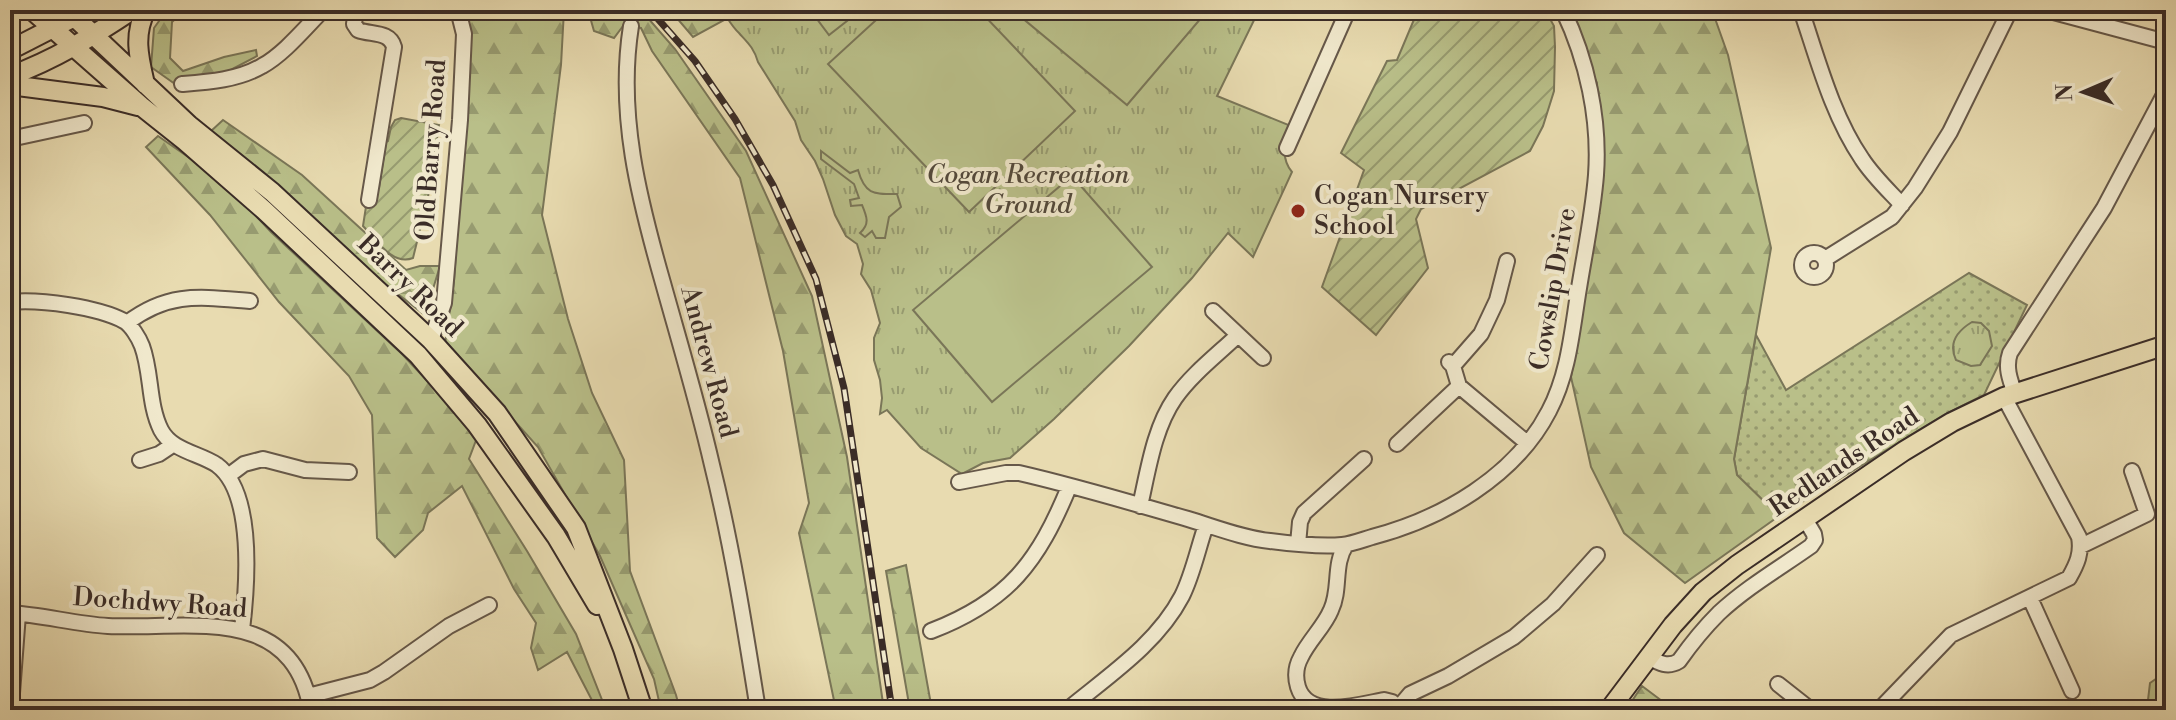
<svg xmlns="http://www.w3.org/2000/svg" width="2176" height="720" font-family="'Libre Bodoni',serif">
<defs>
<pattern id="grass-dots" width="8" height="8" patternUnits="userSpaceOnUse" patternTransform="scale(2)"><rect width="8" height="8" fill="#b9bf89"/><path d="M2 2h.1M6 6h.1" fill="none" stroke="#979b70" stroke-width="1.8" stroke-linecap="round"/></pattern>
<pattern id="forest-firs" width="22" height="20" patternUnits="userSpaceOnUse" patternTransform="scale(2)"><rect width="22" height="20" fill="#b9bf89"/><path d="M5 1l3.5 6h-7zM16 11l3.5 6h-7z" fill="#979b70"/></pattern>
<pattern id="park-tufts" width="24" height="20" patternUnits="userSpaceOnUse" patternTransform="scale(2)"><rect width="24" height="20" fill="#b9bf89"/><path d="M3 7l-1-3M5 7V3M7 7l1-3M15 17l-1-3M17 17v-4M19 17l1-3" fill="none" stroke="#979b70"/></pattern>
<pattern id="garden-furrows" width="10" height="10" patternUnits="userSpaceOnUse" patternTransform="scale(2)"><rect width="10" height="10" fill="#b9bf89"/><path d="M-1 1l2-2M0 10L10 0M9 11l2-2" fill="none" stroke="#979b70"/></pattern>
</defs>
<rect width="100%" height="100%" fill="#e8dbb0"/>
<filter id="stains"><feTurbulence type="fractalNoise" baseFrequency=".0025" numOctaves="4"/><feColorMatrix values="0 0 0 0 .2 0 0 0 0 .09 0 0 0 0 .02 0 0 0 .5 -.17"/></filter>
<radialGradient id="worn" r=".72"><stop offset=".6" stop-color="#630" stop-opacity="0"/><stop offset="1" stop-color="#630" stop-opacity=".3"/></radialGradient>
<path fill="url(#grass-dots)" stroke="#7a7658" stroke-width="2" d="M1969 273 2027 305 1984 395 1944 415 1779 516 1737 475 1734 459 1756 335 1786 390Z"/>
<path fill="url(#forest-firs)" stroke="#7a7658" stroke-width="2" d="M167 10H185L172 22 170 58 183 71 224 57 256 50 257 56 221 75 182 89 151 67 154 28Z
M465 10H564L561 65 542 215 568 319 592 393 624 460 630 571 676 695 680 710H661L654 679 600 556 538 447 445 344 454 281 471 31Z
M588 10H641L675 49 746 151 812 296 847 457 884 710H836L799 533 809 503 783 351 740 178 652 51 641 28 623 26 614 38 594 31Z
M670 10H722L728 18 693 37Z
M1563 10H1712L1728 55 1771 248 1734 459 1737 475 1779 516 1685 583 1624 533 1591 467 1571 377 1594 240 1601 178 1597 83Z
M223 120 302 175 406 270 420 266H440L425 315 381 281 210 132Z
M158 136 224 182 271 232 402 354 478 435 469 459 527 551 576 634 606 710H597L567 652 538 670 531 648 536 623 514 589 462 486 428 513 423 530 395 557 377 538 372 415 349 376 279 302 210 215 146 147Z
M906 565 932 710H910L886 571Z
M1642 686 1674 710H1650L1641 705 1637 710H1626Z"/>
<path fill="url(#park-tufts)" stroke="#7a7658" stroke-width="2" d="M722 10H1259L1217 96 1291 126C1285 142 1280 158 1292 172L1253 257 1228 233 1192 278 1129 346 1054 419 1010 458 983 463 962 474 921 448 887 410 880 414 882 398 880 380 874 360V338L880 323 871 290 861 274 863 264 857 244 846 236 835 215 823 179 815 161 801 140 795 121 758 62C754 48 748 43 739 33 732 27 727 17 722 10Z
M1972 322 1981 323 1989 331 1992 346 1980 365 1971 366 1956 360C1948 343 1957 331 1972 322Z
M2166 672V709L2151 710 2148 700 2150 683Z"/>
<path fill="url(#garden-furrows)" stroke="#7a7658" stroke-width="2" d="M1418 10H1545L1554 26 1555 47 1554 91 1543 126 1530 151 1421 209 1416 219 1428 268 1376 335 1322 287 1364 170 1341 153 1387 61 1397 60Z
M401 118 439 125 428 197 413 258C392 266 377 240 363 226L369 187 379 188 386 142 388 141 391 127 395 120Z"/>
<path fill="#b9bf89" stroke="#7a7658" stroke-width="2" d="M813 10H861L829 35 811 11Z
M887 10H979L1075 111 969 212 828 64Z
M1016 10H1208L1127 105 1015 12Z
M821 151 850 173 858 170C865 195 874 194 897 194L901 207 889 217 885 238H876L872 231 865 237 860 233C870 224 867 217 862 205L851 206 850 200 859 198 854 184 821 159Z
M1072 176 1152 267 992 402 913 310Z"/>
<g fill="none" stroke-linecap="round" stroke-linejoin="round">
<path stroke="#c5b895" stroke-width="14" stroke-dasharray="14 7" stroke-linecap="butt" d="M631 26 634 10"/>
<defs>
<path id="minor" d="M356 10 354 24 358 30C371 35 390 31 394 47L369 200
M1801 10C1818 60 1832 115 1862 159 1873 176 1888 190 1902 205
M2046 10 2166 42
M631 26C617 114 639 199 663 283 680 344 698 404 712 465 732 546 745 628 758 710
M182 84C209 82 238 80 262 66 284 54 305 28 323 10
M10 139 84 123
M1287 148 1348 10
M1802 265a12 12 0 1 1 24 0a12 12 0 1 1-24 0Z
M1825 259 1892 217 1915 188 1950 132 2010 10
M10 302C40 299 98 307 124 321 131 325 139 338 142 346 152 373 148 404 161 430 172 451 199 453 217 465 255 493 247 588 242 630
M1213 311 1263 358
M127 323C169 291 201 297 250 301
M431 340 444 303 460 120 464 34 458 10
M1449 362 1453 366 1459 386 1527 443
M1453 366 1481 334 1497 300 1507 261
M2015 394C2010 380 2005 367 2010 353L2104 208 2166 91
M1397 444 1459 386
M140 460 159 454 174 444
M228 476 244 464 263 459 305 470 349 472
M959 482 1006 473H1019C1076 486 1132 503 1188 519 1215 527 1242 538 1270 541 1293 544 1319 547 1342 545 1352 544 1362 540 1372 537 1441 519 1515 477 1549 411 1569 373 1572 330 1579 288 1585 251 1593 213 1596 175 1600 119 1587 60 1563 10
M1140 506C1148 471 1154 428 1175 398 1192 374 1217 355 1238 335
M1298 544 1300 522 1304 513 1364 459
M1346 545C1333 564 1341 589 1331 610 1324 627 1309 640 1301 657 1296 666 1295 677 1298 687 1308 720 1358 705 1384 700L1392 702 1401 710
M2081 546 2147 514 2132 471
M2030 598 2072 691
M10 613C43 615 75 624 108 626 188 630 292 602 311 710
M931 631C1009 601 1038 562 1069 487
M1648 657C1659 663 1668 668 1679 661 1691 644 1704 628 1719 613 1747 587 1780 568 1811 546L1815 540 1814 534 1805 519
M1778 684 1811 710
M308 696 370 680 384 672 449 626 489 605
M1399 707 1410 694 1448 676 1514 637 1553 604 1597 555
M12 710V693L18 614
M1067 710C1108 676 1157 644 1182 596 1193 574 1198 548 1206 525
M1879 710 1951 635 2069 578C2077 564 2082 553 2079 537L2004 397"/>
<path id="major" d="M32 10 141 106 185 141 264 210 418 355 477 425 556 536 597 605
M67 10 189 125 272 192 431 340 497 413 576 528 623 649 643 710
M10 50 88 10
M10 76C54 60 93 36 132 10
M145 84C139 58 133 35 146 10
M10 85 103 97 138 106
M1609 710 1673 625 1703 592 1737 565 1904 451 1952 422 2004 397 2166 345"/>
</defs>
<use href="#minor" stroke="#665849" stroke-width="18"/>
<use href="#major" stroke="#3a2c27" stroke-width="22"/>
<use href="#minor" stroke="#f0e8cc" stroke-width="14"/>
<use href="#major" stroke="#e8dbb0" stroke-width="18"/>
<defs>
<path id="rail" d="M650 10 695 61 735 119 773 185 816 279 844 388 892 710"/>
</defs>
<use href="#rail" stroke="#3a2c27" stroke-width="7"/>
<use href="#rail" stroke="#f0e8cc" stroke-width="4" stroke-dasharray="12" stroke-linecap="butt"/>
</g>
<circle fill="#8f2418" stroke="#f0e8cc" stroke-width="3" cx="1298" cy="211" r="8"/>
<g text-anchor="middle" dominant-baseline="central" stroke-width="8" stroke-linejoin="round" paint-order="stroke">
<g font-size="26" fill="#3a2c27" stroke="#f0e8cc">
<text transform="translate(431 150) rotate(-86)">Old Barry Road</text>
<text transform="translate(410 286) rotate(44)">Barry Road</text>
<text transform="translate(1553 289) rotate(-80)">Cowslip Drive</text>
<text transform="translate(709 362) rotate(75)">Andrew Road</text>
<text transform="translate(1844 462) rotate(-34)">Redlands Road</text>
<text transform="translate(160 603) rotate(4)">Dochdwy Road</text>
</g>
<g font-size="26" font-style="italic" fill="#53493b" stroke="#f0e8cc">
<text x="1028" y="175">Cogan Recreation<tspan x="1028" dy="30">Ground</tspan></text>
</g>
<g font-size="26" fill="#3a2c27" stroke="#f0e8cc" text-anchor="start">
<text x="1314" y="196">Cogan Nursery<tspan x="1314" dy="30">School</tspan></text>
</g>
</g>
<rect width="2176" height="720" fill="none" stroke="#e8dbb0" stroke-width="40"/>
<rect x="12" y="12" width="2152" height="696" fill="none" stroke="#3a2c27" stroke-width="4"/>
<rect x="20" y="20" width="2136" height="680" fill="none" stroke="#3a2c27" stroke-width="2"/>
<g transform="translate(2084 92) rotate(268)" stroke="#f0e8cc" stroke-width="6" paint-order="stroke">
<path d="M0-6L14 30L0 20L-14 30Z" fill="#3a2c27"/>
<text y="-12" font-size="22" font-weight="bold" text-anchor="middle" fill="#3a2c27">N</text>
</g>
<rect width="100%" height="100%" filter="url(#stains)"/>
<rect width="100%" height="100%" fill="url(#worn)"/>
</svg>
